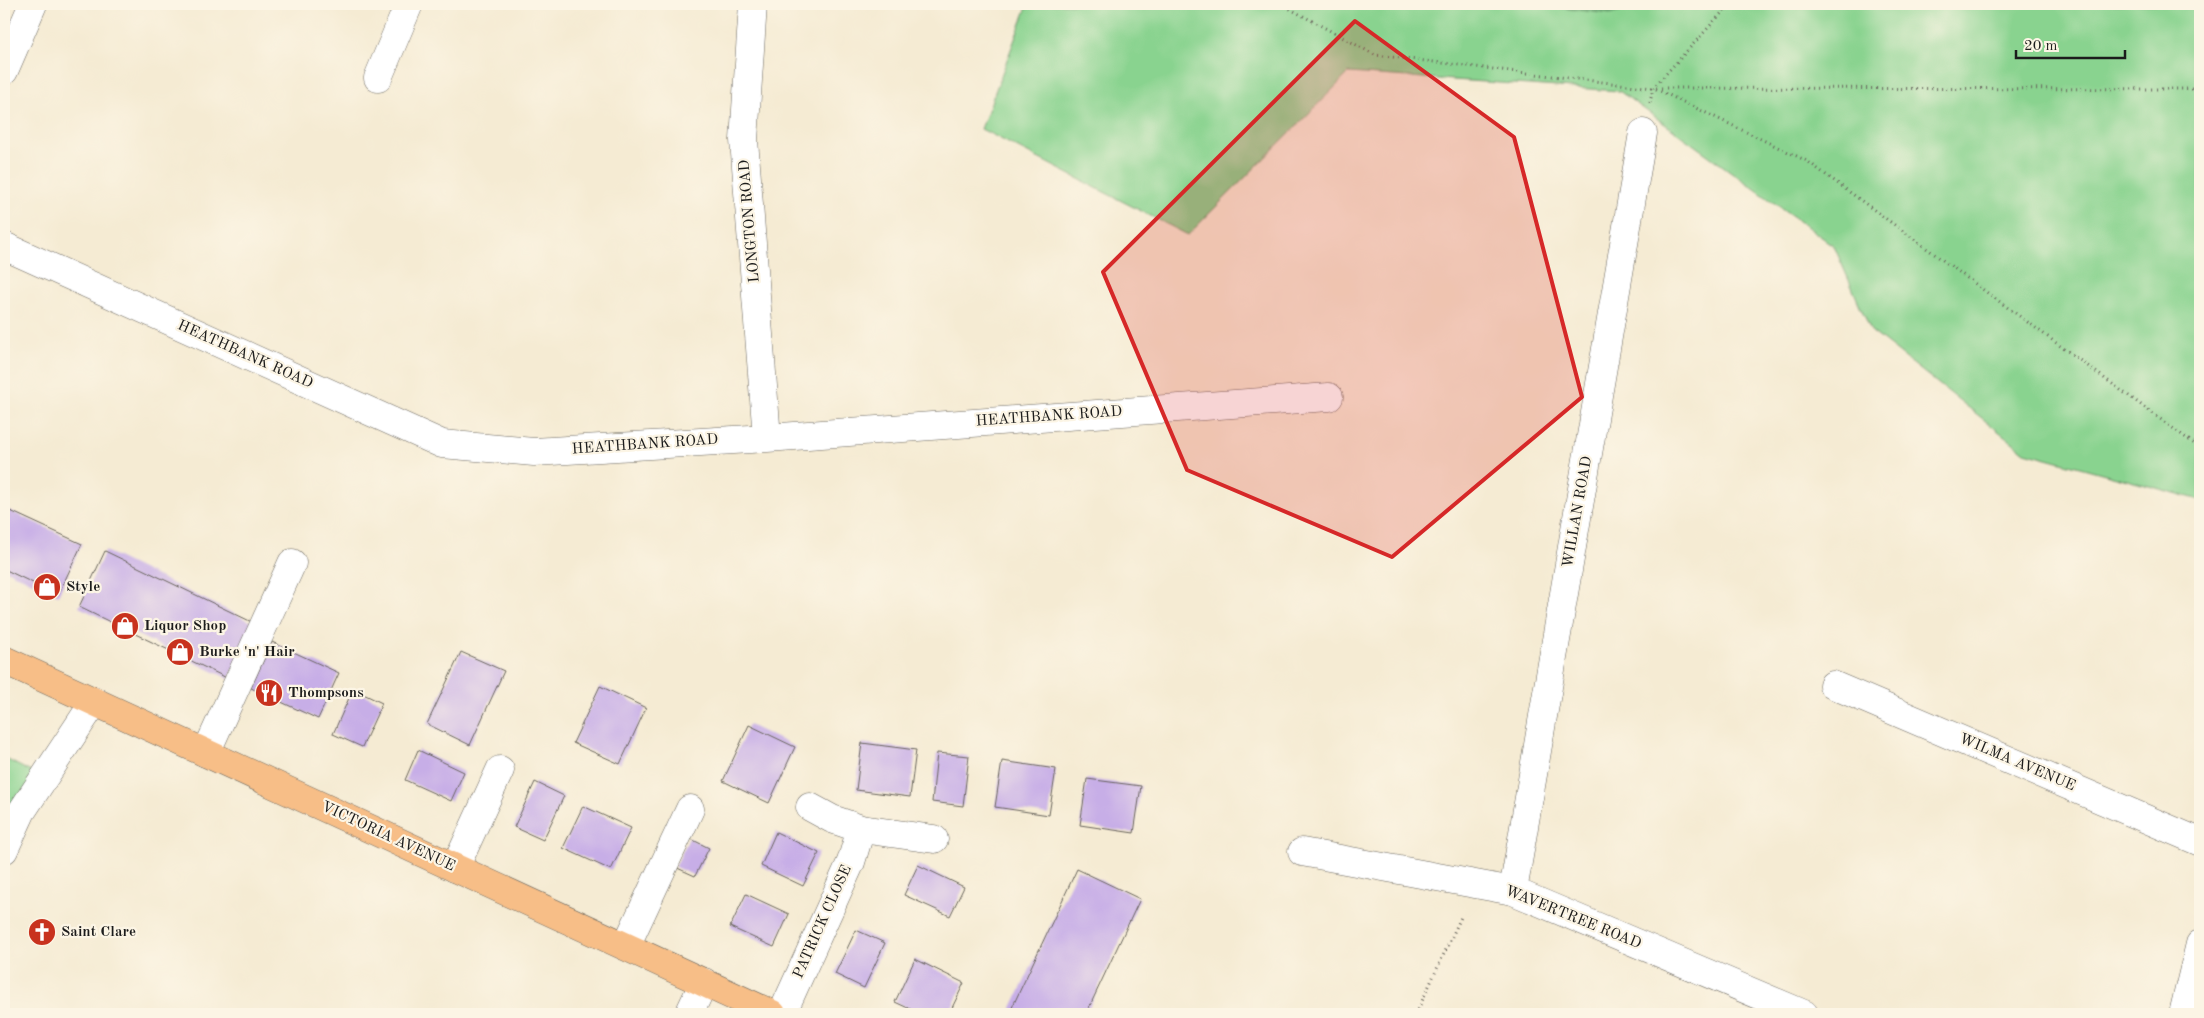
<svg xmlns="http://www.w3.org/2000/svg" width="2204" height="1018" font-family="'Old Standard TT',serif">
<rect width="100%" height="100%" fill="#fcf5e5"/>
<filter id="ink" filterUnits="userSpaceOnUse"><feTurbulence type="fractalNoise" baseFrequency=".02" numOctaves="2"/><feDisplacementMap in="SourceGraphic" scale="10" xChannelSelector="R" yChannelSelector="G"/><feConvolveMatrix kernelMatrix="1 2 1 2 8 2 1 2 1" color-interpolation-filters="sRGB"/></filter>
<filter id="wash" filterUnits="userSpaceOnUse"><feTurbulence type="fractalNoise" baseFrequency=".0096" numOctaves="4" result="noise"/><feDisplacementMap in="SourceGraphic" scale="20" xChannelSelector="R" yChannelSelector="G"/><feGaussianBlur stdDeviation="1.12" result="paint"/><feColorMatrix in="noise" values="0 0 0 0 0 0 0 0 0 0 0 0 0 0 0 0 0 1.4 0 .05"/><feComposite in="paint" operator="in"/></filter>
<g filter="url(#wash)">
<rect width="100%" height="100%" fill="#f5ebd3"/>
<path fill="#89d38f" stroke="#527856" d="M1028 4H2200V500L2025 452 1871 331 1834 246 1619 91 1349 73 1188 235 981 129Z
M4 758 35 774 4 835Z"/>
<path fill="#6eb57a" stroke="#45684b" d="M1530 4H1650L1612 14Z"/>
<g id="blocks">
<path fill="#c7aee7" d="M4 508 82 544 58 595 4 569Z
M105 551 256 624 229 679 79 607Z
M272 642 339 673 318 719 251 688Z
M461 652 504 671 470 745 427 724Z
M600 686 646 708 620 764 573 743Z
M353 689 382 703 362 747 333 734Z
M749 725 795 747 769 803 723 781Z
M862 743 916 750 910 797 856 790Z
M418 750 464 772 451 801 405 780Z
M937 753 969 756 963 806 932 802Z
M1002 761 1056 769 1049 815 995 807Z
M1087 779 1141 786 1134 833 1080 825Z
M535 782 564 796 543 840 514 827Z
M583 806 631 828 611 870 563 848Z
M776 832 819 853 803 886 761 866Z
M689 838 709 848 695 876 675 867Z
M918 865 964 887 950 916 904 895Z
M1077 869 1140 899 1086 1014H1009Z
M746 894 789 914 774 947 730 927Z
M856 930 885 943 864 988 835 974Z
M915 959 964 983 949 1014H921L895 1002Z"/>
</g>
</g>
<g filter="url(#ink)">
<use href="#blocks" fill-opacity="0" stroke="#68645c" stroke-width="1"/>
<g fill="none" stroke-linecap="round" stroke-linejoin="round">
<defs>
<path id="minor" d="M753 4 744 140 767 438
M4 71 33 4
M378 78 409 4
M4 246 442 444 534 452 767 438 1329 397
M1833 685 2200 842
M206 753 292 563
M810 807 832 819 861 829 934 839
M4 850 22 811 95 701
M1302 852 1513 891 1804 1014
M455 868 500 770
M1513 891 1643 133
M626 946 690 809
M689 1014 704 982
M782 1014 851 862 861 829
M2183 1014 2200 944"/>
<path id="major" d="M4 660 772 1014"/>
</defs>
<use href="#minor" stroke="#68645c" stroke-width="29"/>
<use href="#major" stroke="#68645c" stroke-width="29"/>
<path stroke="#68645c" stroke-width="3" stroke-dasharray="1 4" stroke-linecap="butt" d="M1281 4 1375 55 1653 88 2200 89
M1656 89 1807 161 2200 448
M1650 103 1653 88 1730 4
M1416 1014 1462 915"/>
<use href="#minor" stroke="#fff" stroke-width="28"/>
<use href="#major" stroke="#f7be87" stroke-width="28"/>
</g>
</g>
<path fill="#d62828" fill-opacity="0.2" stroke="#d62828" stroke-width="4" stroke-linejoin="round" d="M1355 21 1514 137 1582 397 1392 557 1187 470 1103 272Z"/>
<defs>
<symbol id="shop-disc" viewBox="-11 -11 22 22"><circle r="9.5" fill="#c8321e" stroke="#fcf5e5"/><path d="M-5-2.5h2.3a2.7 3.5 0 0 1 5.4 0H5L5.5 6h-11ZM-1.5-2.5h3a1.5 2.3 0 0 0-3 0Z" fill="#fff"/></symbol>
<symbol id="restaurant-disc" viewBox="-11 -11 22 22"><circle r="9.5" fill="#c8321e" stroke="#fcf5e5"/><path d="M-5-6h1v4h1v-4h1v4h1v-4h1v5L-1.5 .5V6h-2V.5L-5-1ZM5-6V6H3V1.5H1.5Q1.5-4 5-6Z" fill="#fff"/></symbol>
<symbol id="church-disc" viewBox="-11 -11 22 22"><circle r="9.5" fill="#c8321e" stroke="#fcf5e5"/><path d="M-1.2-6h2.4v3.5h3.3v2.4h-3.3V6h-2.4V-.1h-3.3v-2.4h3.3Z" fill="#fff"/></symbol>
</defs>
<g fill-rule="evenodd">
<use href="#shop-disc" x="31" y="571" width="32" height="32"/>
<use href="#shop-disc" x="109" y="610" width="32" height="32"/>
<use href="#shop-disc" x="164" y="636" width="32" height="32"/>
<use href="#restaurant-disc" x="253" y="677" width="32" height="32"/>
<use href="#church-disc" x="26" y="916" width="32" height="32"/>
</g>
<g text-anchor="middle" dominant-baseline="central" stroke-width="4.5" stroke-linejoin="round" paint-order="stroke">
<g font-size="15" fill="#1c1c1c" stroke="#fcf5e5">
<text transform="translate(750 221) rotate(-95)">LONGTON ROAD</text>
<text transform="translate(245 355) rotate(24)">HEATHBANK ROAD</text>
<text transform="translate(1049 417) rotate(-4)">HEATHBANK ROAD</text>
<text transform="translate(645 445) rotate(-4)">HEATHBANK ROAD</text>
<text transform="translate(1578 512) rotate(-80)">WILLAN ROAD</text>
<text transform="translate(2017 763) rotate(23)">WILMA AVENUE</text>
<text transform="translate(388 837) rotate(25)">VICTORIA AVENUE</text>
<text transform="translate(1573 918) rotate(22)">WAVERTREE ROAD</text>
<text transform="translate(823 922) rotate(-66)">PATRICK CLOSE</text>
</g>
<g font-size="15" font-weight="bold" fill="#1c1c1c" stroke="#fcf5e5" text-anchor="start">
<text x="66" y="587">Style</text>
<text x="144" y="626">Liquor Shop</text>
<text x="199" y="652">Burke 'n' Hair</text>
<text x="288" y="693">Thompsons</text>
<text x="61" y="932">Saint Clare</text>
</g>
</g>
<rect width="2204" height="1018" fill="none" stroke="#fcf5e5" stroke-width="20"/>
<path d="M2016 50v8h109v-8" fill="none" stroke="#1c1c1c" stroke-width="2.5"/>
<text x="2024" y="50" font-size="15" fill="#1c1c1c" stroke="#fcf5e5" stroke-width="4" paint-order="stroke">20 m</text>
</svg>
